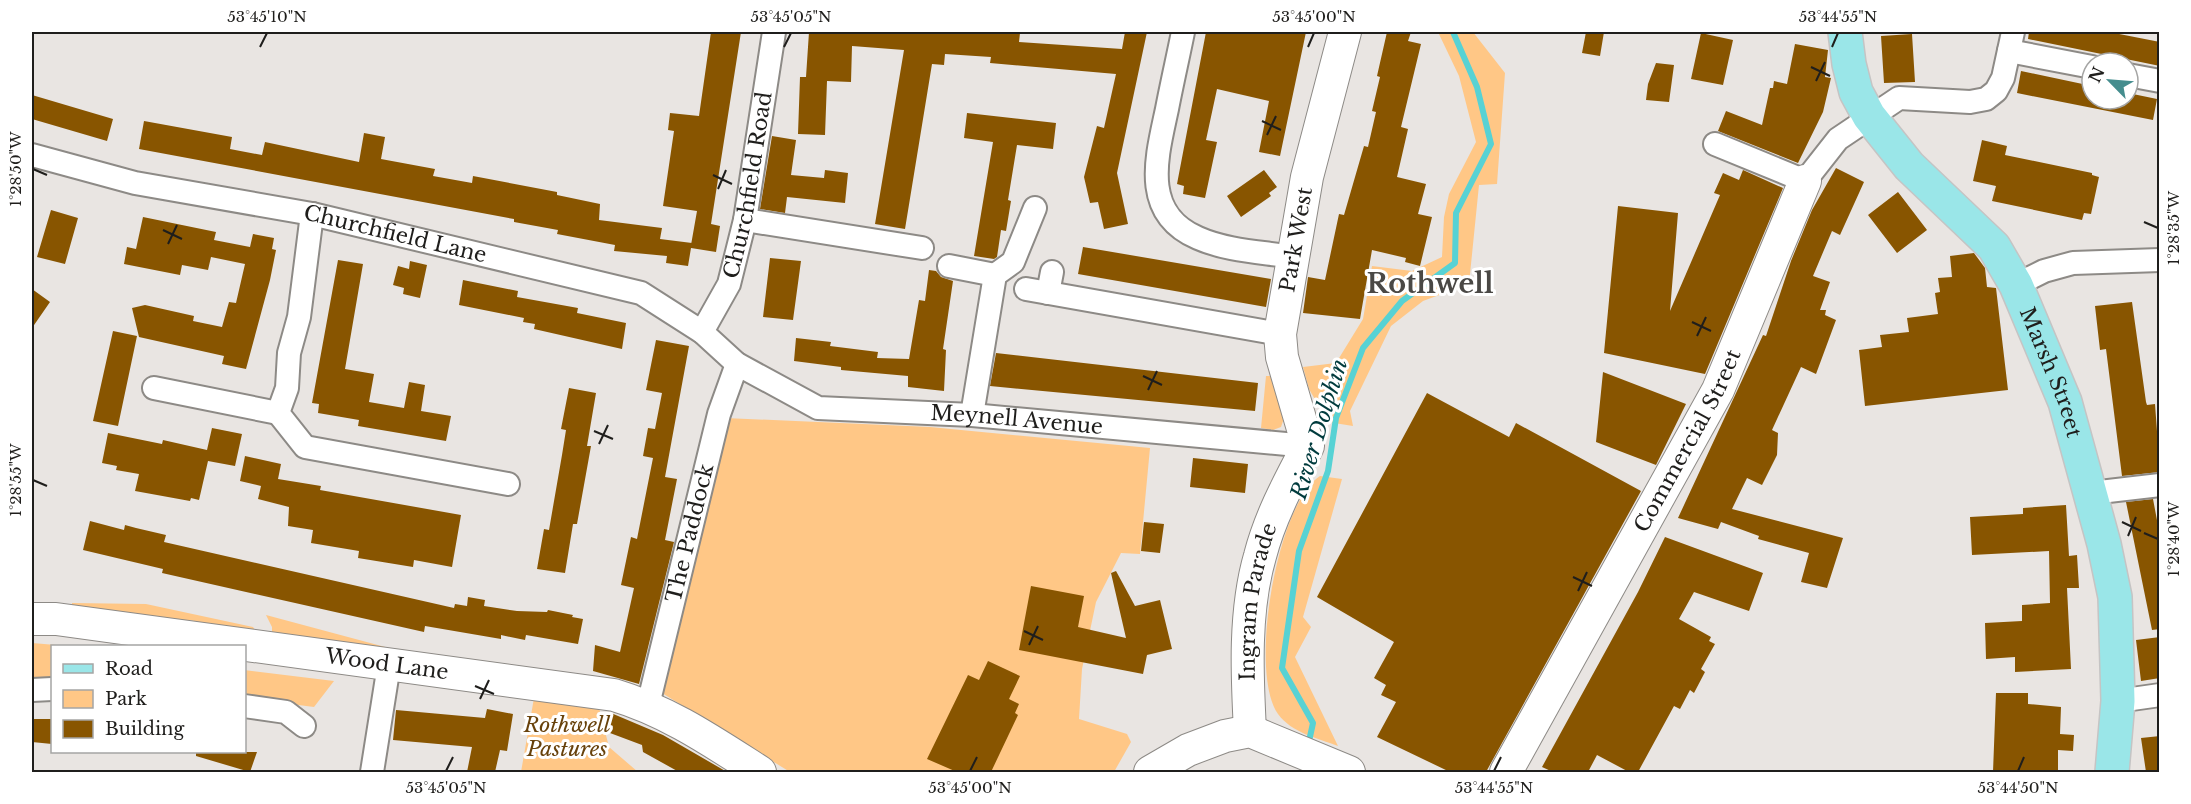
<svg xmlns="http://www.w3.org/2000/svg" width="2191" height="804" font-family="'Libre Baskerville',serif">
<rect width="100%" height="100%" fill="#e9e5e2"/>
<path fill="#ffc786" d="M1438 32H1473L1505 73 1497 184 1479 185 1469 284 1423 301 1391 326 1350 411 1353 426 1328 422 1309 389 1303 367 1336 363 1363 319 1372 266 1412 271 1442 257 1444 217 1449 194 1476 142 1459 76Z
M1266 376H1271L1285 415 1281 427 1273 430 1261 428Z
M725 418 930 427 1150 448 1140 554 1121 553 1096 602 1082 669 1079 719 1127 734 1131 742 1114 772H790L662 693Z
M1320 476 1342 479 1303 617 1311 627 1295 657 1338 746C1317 738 1292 733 1278 714 1248 672 1277 503 1320 476Z
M72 603 146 604 253 627 255 630 252 634 190 620 165 621 72 609Z
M266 615 415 655 272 634V627Z
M32 643 68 646H52V680H32Z
M244 670 334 681 314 707 245 698Z
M534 698 598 704 609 747 638 772H521Z"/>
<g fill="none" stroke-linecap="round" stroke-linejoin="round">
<path stroke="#57d2d4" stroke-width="6" d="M1308 746 1313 723 1282 668 1299 551 1328 471 1336 418 1363 348 1402 301 1455 263 1456 213 1491 144 1477 87 1453 32"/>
</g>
<path fill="#850" d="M711 32H741L711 224 720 226 716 252 691 248 688 266 666 263 667 256 614 251 615 245 557 234 558 230 514 222V219L139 149 144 121 232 137 230 149 262 155 265 142 359 162 364 133 385 137 381 159 435 169 433 176 472 183 473 176 557 192V195L600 204 599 220 662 228 660 239 692 243 691 245 697 211 663 206 674 131 668 130 670 113 699 116Z
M809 32H1006L1020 33 1019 42 1122 49 1125 32H1147L1117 173 1128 224 1104 229 1098 202 1090 203 1084 177 1097 126 1104 128 1116 74 990 63 991 57 945 54 944 65 932 64 905 229 875 224 904 50 852 46 851 82 827 81 825 135 798 134 800 77H806Z
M1206 32H1306L1280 156 1259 152 1269 101 1217 89 1206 140 1217 142 1205 198 1183 194 1184 186 1177 184Z
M1387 32H1411L1408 41 1421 44 1401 127 1408 129 1397 177 1426 184 1418 214 1432 217 1420 266 1405 262 1406 258 1372 250 1360 319 1303 313 1308 277 1325 280 1339 214 1344 215 1364 146 1368 147 1376 112 1372 111 1380 77 1377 76Z
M1586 32H1604L1600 56 1582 53Z
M2029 32H2109L2160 42V66L2028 39Z
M1701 33 1733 40 1723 85 1691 79Z
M1912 34 1915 82 1884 83 1881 36Z
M1795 44 1828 50 1825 77 1831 78 1823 112 1798 163 1718 131 1726 111 1762 125 1770 88H1773L1774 81 1787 84Z
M1656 63 1674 65 1669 102 1646 100 1648 84Z
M2021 71 2092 86V99H2128V93L2157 99 2153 120 2017 93Z
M32 95 113 119 107 141 32 119Z
M967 113 1056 123 1053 149 1017 145 1008 200 1011 201 1006 231 1001 230 997 257 994 259 974 256 993 142 964 138Z
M772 136 796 140 791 175 824 178 825 170 848 173 845 203 787 197 785 213 760 209Z
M1982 140 2007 146 2005 155 2092 173V175L2099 177 2091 214 2084 213 2082 220 1992 201 1996 186 1973 181Z
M1836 168 1864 182 1840 235 1832 231 1813 276 1830 282 1820 310H1826L1825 315 1836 320 1816 374 1801 367 1772 430 1778 433 1777 455 1762 485 1747 478 1732 509 1843 538 1827 588 1801 582 1809 553 1758 539 1759 536 1721 522 1718 529 1678 518 1763 335 1766 336 1791 261 1812 210Z
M1264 170 1277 187 1269 193 1271 196 1241 217 1227 196Z
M1743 170 1783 188 1705 374 1604 353 1618 206 1678 213 1670 311 1720 195 1714 193 1723 173 1739 180Z
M1898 192 1927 230 1897 253 1868 215Z
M51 210 78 218 65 264 37 257Z
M143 217 216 232 214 240 250 247 253 234 274 238 272 249 276 250 270 280 246 369 222 364 224 356 139 337 132 308 145 305 194 316 193 321 222 327 229 302 236 303 245 264 211 257 208 270 182 265 180 275 124 264 127 247 136 249Z
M1083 247 1271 279 1266 307 1078 274Z
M1974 253 1985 268 1987 287 1996 288 2008 390 1865 406 1859 350 1882 347 1880 335 1909 332 1907 318 1938 314 1935 293 1940 292 1938 278 1952 277 1950 256Z
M770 258 801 261 793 320 763 317Z
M338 260 363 264 345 369 374 374 369 402 404 408 409 382 425 385 421 411 451 416 446 441 358 426 359 420 318 413 319 404 312 403Z
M410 261 427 265 420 298 403 294 404 288 393 285 398 266 409 269Z
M929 270 936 271 941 277 953 281 943 349 946 350 944 391 908 387V376L841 370V367L794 361 796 338 831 342 830 346 878 352 877 358 909 359 919 300 925 301Z
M463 280 518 291 517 297 578 308 577 313 626 323 622 349 534 329 535 324 523 322 524 318 459 305Z
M32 289 50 302 32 328Z
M2132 302 2146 402 2147 405 2155 404 2160 472 2122 476 2106 349 2100 350 2095 306Z
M113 331 137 336 118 426 93 421Z
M656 340 689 346 665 477 677 479 665 540 674 542 639 684 593 671 595 645 620 652 634 588 621 585 631 537 637 539 653 458 643 456 648 428 655 429 662 393 646 390Z
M996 353 1258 383 1255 411 990 386Z
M1603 372 1686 404 1656 465 1596 442Z
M569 388 596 393 587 446H591L577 524H573L565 573 537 569 544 529 549 530 562 455 566 430 561 429Z
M1427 393 1509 437 1516 423 1641 491 1486 772H1450L1377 737 1396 702 1381 695 1386 685 1374 678 1394 642 1317 597Z
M212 428 242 434 235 466 208 461 199 500 191 498 190 501 135 491 139 474 116 470 117 466 102 463 108 433 162 444 163 440 207 450Z
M245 456 281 464 278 479 321 486 320 490 461 515 452 567 414 560 413 567 358 558 359 551 311 543 313 530 288 526 289 507 258 499 261 486 240 481Z
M1193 458 1248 464 1245 493 1190 487Z
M2153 499 2160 536V629L2152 630 2126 502Z
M2066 505 2069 556 2077 555 2079 588H2067L2071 669 2015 672V657L1986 659 1985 623 2022 621V605L2050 603 2049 551 1972 555 1970 517 2023 514V508Z
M90 521 124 530 125 525 136 528 166 535 164 542 454 608 455 604 467 606 468 597 485 600 484 606 517 611 547 612 548 610 573 615 572 617 583 619 578 644 526 635 525 640 501 635V639L425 626 424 632 162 573 163 569 83 550Z
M1144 522 1164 524 1160 553 1141 551Z
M1665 537 1763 573 1749 611 1694 592 1679 619 1711 637 1709 641 1715 644 1701 669 1705 672 1694 693 1690 690 1680 709 1674 706 1638 772H1629L1597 755 1588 772H1553L1542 767 1638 592Z
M1116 571 1135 606 1160 600 1172 649 1147 655 1143 674 1019 650 1031 586 1084 596 1078 627 1126 638 1111 573Z
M2160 637V678L2141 681 2136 640Z
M988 661 1020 676 1009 699 1019 704 1015 713 1018 715 991 772H957L927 759 968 675 979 680Z
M1996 693H2028V704L2061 707 2060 734 2074 735 2073 751 2058 750V772H1993Z
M487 709 513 714 507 751 500 750 495 772H467L472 747 393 740 396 710 485 718Z
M611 713 663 735 727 772H679L643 752 642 745 610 733 613 726 607 723Z
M32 719H52V744L32 742Z
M2160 736V772H2146L2141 738Z
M196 752H257L250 772 196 756Z"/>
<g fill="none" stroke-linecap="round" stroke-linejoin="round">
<defs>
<g id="street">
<path d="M1183 32C1178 57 1172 83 1167 109 1157 156 1140 213 1198 238 1227 251 1263 252 1293 257"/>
<path d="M2009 51 2092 67"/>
<path d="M2128 75 2160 81"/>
<path d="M1715 144 1805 181 1838 139 1899 98 1970 102 1986 99 1996 91 2003 78 2013 32"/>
<path id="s1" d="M32 155 135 183 312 214 641 293 702 332 737 364 818 408 972 415 1308 446"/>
<path d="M312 214 299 317 289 353 287 388 278 413 305 447 508 484"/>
<path d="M745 220 922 248"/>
<path d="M949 266 995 275"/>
<path d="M2016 285 2044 271 2073 263 2160 260"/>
<path d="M1026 289 1280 334"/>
<path d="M1048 293 1052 272"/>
<path id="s2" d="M702 332 729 284 745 220 774 32"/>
<path d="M154 388 278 413"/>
<path d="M972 415 995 275 1013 262 1035 208"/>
<path d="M2091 493 2160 485"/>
<path d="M32 690 52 689"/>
<path d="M2118 701 2160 695"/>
<path id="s3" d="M648 705 719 414 737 364"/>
<path d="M244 706 286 712 304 726"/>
<path d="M372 772 389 665"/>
</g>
<g id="secondary">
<path id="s4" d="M32 619H56L614 695C668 711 713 742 760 772"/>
<path id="s5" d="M1250 731C1247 674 1244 611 1260 556 1270 517 1289 482 1308 446L1282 357 1280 334 1307 177 1345 32"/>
<path d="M1150 772 1188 750 1225 736 1250 731 1349 772"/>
<path id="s6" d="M1506 772 1718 390 1805 181"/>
</g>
<g id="primary">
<path id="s7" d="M1845 32 1849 64 1856 92 1869 116 1909 166 1994 247 2016 285 2065 402 2104 544 2115 597 2118 701 2112 772"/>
</g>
</defs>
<use href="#street" stroke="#8d8a86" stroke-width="26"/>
<use href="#secondary" stroke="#8d8a86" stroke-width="34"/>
<use href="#primary" stroke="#c5c4c4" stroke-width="36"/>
<use href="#street" stroke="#fff" stroke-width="22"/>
<use href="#secondary" stroke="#fff" stroke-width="32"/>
<use href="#primary" stroke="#9ae6e8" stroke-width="33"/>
</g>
<path fill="none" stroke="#1f1e1c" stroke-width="2" d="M260 47 267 33M784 47 791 33M1308 47 1314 33M1832 47 1838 33M1811 67 1830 76M1816 81 1825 62M1262 121 1281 130M1267 135 1276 116M33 169 47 175M713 175 732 184M718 189 726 170M2144 222 2158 228M163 230 182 239M168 244 177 225M1692 322 1711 331M1697 336 1706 317M1143 376 1162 385M1148 390 1157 371M594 431 613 439M599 444 608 425M33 480 47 486M2122 522 2141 531M2144 533 2158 539M2128 536 2136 517M1573 577 1592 586M1578 591 1587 572M1024 631 1043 640M1029 645 1038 626M475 686 494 694M480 699 489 680M446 771 453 757M970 771 977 757M1494 771 1501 757M2018 771 2024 757"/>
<g text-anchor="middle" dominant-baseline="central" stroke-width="6" stroke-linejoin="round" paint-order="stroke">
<g font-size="21" fill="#1f1e1c" stroke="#fff">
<text stroke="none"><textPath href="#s2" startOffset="156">Churchfield Road</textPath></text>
<text stroke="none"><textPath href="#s1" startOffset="372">Churchfield Lane</textPath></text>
<text stroke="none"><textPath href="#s5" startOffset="508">Park West</textPath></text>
<text stroke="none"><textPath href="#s7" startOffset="408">Marsh Street</textPath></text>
<text stroke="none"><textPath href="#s1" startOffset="1036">Meynell Avenue</textPath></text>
<text stroke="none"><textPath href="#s6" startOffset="378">Commercial Street</textPath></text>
<text stroke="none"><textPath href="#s3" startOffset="177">The Paddock</textPath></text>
<text stroke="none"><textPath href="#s5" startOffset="130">Ingram Parade</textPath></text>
<text stroke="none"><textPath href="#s4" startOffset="358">Wood Lane</textPath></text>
</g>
<g font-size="21" font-style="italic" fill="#68420c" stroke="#fff">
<text x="567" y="725">Rothwell<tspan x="567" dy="24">Pastures</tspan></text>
</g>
<g font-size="22" font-style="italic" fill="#003b3d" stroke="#fff">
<text transform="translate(1319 429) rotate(-73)">River Dolphin</text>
</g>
<g font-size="27" font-weight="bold" fill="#4a4845" stroke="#fff">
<text x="1430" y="283">Rothwell</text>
</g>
</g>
<rect width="2191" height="804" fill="none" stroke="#ffffff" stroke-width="66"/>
<rect x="51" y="645" width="195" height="108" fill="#ffffff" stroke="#a5a5a4" stroke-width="1.5"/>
<rect x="63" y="664" width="30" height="9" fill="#9ae6e8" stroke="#a5a5a4" stroke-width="1.5"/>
<text x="105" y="675" font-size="18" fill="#1f1e1c">Road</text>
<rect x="63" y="690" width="30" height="18" fill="#ffc786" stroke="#a5a5a4" stroke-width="1.5"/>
<text x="105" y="705" font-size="18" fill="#1f1e1c">Park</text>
<rect x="63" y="720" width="30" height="18" fill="#885500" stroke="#a5a5a4" stroke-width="1.5"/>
<text x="105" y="735" font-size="18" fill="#1f1e1c">Building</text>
<g transform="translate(2110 81) rotate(295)"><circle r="28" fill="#ffffff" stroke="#a5a5a4" stroke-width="1.5"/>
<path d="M0-4.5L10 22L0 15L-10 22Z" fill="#458d8e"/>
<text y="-9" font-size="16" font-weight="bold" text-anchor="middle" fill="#1f1e1c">N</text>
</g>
<rect x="33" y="33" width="2125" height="738" fill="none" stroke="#1f1e1c" stroke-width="2"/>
<g font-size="15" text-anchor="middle" fill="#1f1e1c">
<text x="267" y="22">53°45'10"N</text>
<text x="791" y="22">53°45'05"N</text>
<text x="1314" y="22">53°45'00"N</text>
<text x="1838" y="22">53°44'55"N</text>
<text transform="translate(16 169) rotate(-90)" y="5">1°28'50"W</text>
<text transform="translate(2174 228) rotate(-90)" y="5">1°28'35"W</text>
<text transform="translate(16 480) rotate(-90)" y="5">1°28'55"W</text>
<text transform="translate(2174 539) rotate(-90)" y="5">1°28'40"W</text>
<text x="446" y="793">53°45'05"N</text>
<text x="970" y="793">53°45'00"N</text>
<text x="1494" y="793">53°44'55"N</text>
<text x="2018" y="793">53°44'50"N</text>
</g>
</svg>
